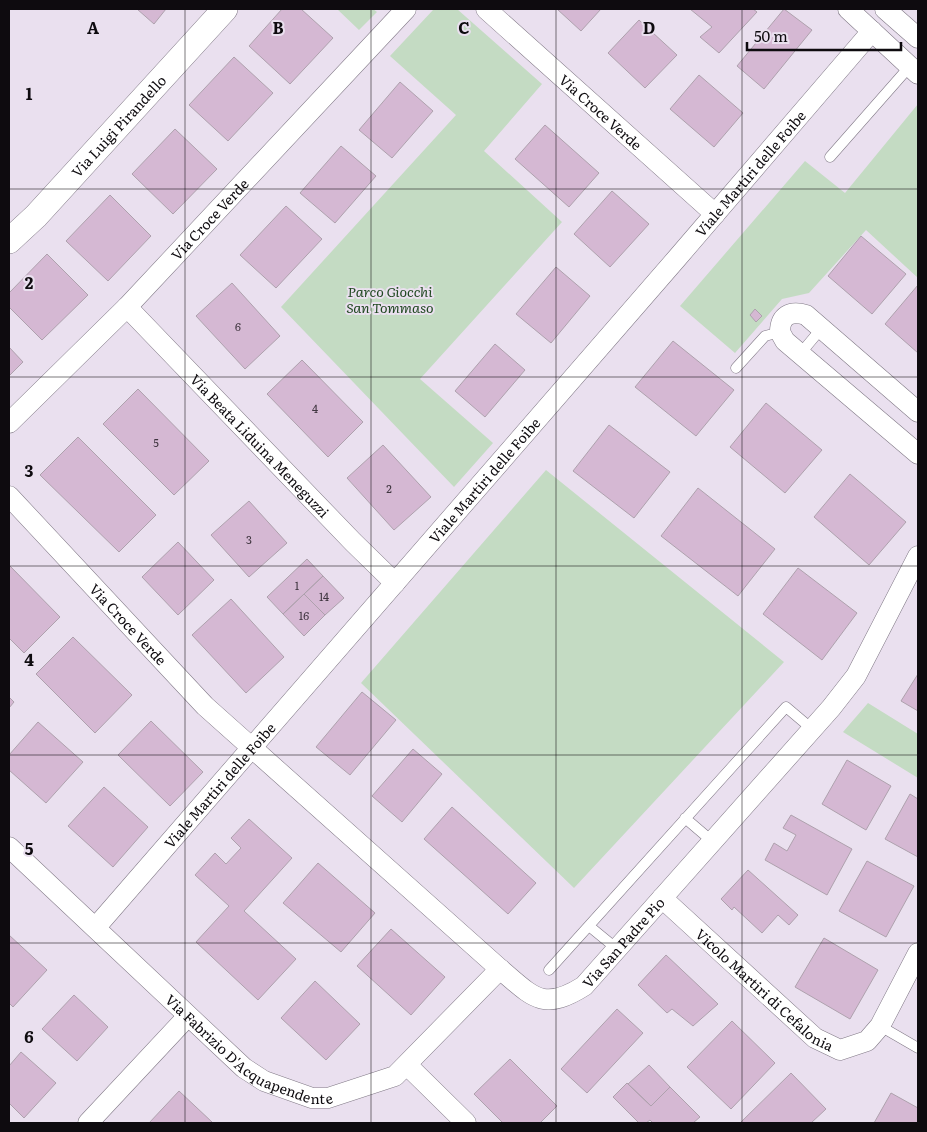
<svg xmlns="http://www.w3.org/2000/svg" width="927" height="1132" font-family="Literata,serif">
<rect width="100%" height="100%" fill="#eae0ef"/>
<path fill="#c4dbc3" d="M337 9H373L377 12 359 30Z
M457 9 542 84 484 151 562 222 420 379 493 443 454 487 281 307 456 115 390 56 433 10Z
M918 104V278L866 230 809 293 782 299 735 353 680 306 805 161 845 193Z
M546 470 784 662 574 888 361 683Z
M868 703 918 734V778L843 732Z"/>
<path fill="#d5b8d3" stroke="#aea1ad" d="M137 9H166L154 24Z
M282 9H301L333 38 290 84 249 46Z
M557 9H601L581 31Z
M690 9H753L757 12 719 53 700 37 712 27Z
M784 9 812 30 764 89 737 66Z
M639 20 677 55 645 88 608 53Z
M234 57 273 93 228 141 189 105Z
M699 75 743 113 714 147 670 109Z
M400 82 433 111 392 158 359 130Z
M545 125 599 173 569 207 515 159Z
M175 129 217 169 173 214 132 174Z
M341 146 376 176 335 223 300 193Z
M612 191 649 224 610 267 574 234Z
M110 195 151 236 108 281 66 241Z
M286 206 322 239 276 288 240 255Z
M861 236 906 274 872 314 828 276Z
M47 254 88 295 42 340 9 307V293Z
M556 267 590 296 551 343 516 314Z
M232 283 280 336 245 369 196 316Z
M918 285V353L885 324Z
M755 309 762 316 756 322 750 315Z
M673 341 734 390 696 436 635 387Z
M495 344 525 370 485 417 455 391Z
M9 347 23 362 9 376Z
M302 360 363 422 328 457 267 394Z
M138 389 209 461 174 495 103 424Z
M766 403 822 450 785 493 730 447Z
M609 425 670 472 634 518 573 471Z
M78 437 156 515 119 552 40 475Z
M383 445 431 497 394 530 347 478Z
M850 474 906 522 869 565 814 517Z
M698 488 775 549 738 596 661 536Z
M249 501 287 543 249 577 211 535Z
M178 542 214 580 178 615 142 577Z
M307 559 323 576 283 614 267 597Z
M9 565 60 617 24 653 9 638Z
M798 568 857 613 822 660 763 614Z
M323 576 344 598 325 615 304 594Z
M304 594 325 615 304 636 283 614Z
M231 599 284 657 246 693 192 635Z
M73 637 132 695 95 733 36 674Z
M918 674V711L901 701Z
M362 692 396 720 350 775 316 747Z
M9 697 14 702 9 708Z
M151 721 203 772 170 806 118 755Z
M38 722 83 762 46 803 9 770V755Z
M413 749 442 774 402 822 372 796Z
M847 760 891 786 866 830 822 804Z
M104 787 148 827 113 867 68 826Z
M910 794 918 799V857L885 839Z
M452 807 536 883 508 914 424 839Z
M791 815 852 849 827 895 765 860 774 843 787 851 796 835 783 828Z
M249 819 292 858 244 911 296 959 258 1000 196 942 229 906 195 875 215 853 226 864 241 848 231 838Z
M867 861 914 886 886 937 839 911Z
M318 863 375 913 341 952 283 903Z
M748 870 798 915 789 925 778 915 762 933 734 907 732 910 721 899Z
M391 929 445 977 411 1015 357 966Z
M9 935 47 970 13 1007 9 1003Z
M824 938 878 970 850 1019 795 987Z
M666 955 718 1004 693 1026 672 1009 667 1013 638 985Z
M315 981 360 1024 326 1060 281 1018Z
M74 995 108 1027 77 1061 42 1029Z
M617 1009 643 1033 587 1093 561 1069Z
M732 1021 775 1063 731 1109 687 1067Z
M21 1052 56 1083 24 1118 9 1103V1066Z
M510 1059 557 1106 540 1123H503L474 1094Z
M649 1065 670 1087 651 1106 628 1084Z
M791 1073 826 1109 811 1123H740Z
M627 1083 651 1106 670 1087 700 1117 693 1123H653L650 1120 646 1123H639L613 1097Z
M179 1091 212 1122 210 1123H149Z
M891 1093 918 1108V1123H874Z"/>
<g fill="none" stroke-linecap="round" stroke-linejoin="round">
<defs>
<path id="service" d="M830 157 910 66
M800 354 821 329
M736 368 765 336 780 332
M685 818 713 842
M589 926 617 949
M549 970 786 707 812 729
M880 1026 918 1048"/>
<g id="minor">
<path id="s1" d="M486 9 715 214"/>
<path d="M848 9 918 74"/>
<path d="M885 9 918 38"/>
<path id="s2" d="M127 307 353 542 395 583"/>
<path d="M918 412 806 315C790 310 780 316 780 332L785 341 918 454"/>
<path id="s3" d="M9 423 127 307 406 9"/>
<path id="s4" d="M9 496 205 706 500 969C533 997 543 1012 584 986L831 708 856 676 918 556"/>
<path id="s5" d="M9 847 244 1068 264 1081 312 1098H328L395 1076 500 969"/>
<path id="s6" d="M662 898 815 1038 840 1050 867 1041 880 1026 918 953"/>
<path id="s7" d="M96 927 678 257 872 31"/>
<path d="M407 1065 466 1123"/>
<path d="M88 1123 188 1016"/>
</g>
<g id="tertiary">
<path id="s8" d="M9 241 36 216 225 9"/>
</g>
</defs>
<use href="#service" stroke="#817986" stroke-width="11"/>
<use href="#minor" stroke="#817986" stroke-width="21"/>
<use href="#tertiary" stroke="#817986" stroke-width="26"/>
<use href="#service" stroke="#fff" stroke-width="10"/>
<use href="#minor" stroke="#fff" stroke-width="20"/>
<use href="#tertiary" stroke="#fff" stroke-width="25"/>
</g>
<path fill="none" stroke="#0e0b0f" stroke-width="1" stroke-opacity="0.55" d="M185 9V1123M371 9V1123M556 9V1123M742 9V1123M9 189H918M9 377H918M9 566H918M9 755H918M9 943H918"/>
<g text-anchor="middle" dominant-baseline="central" stroke-width="4" stroke-linejoin="round" paint-order="stroke">
<g font-size="11" fill="#403640">
<text x="238" y="326">6</text>
<text x="315" y="408">4</text>
<text x="156" y="442">5</text>
<text x="389" y="488">2</text>
<text x="249" y="539">3</text>
<text x="297" y="585">1</text>
<text x="324" y="596">14</text>
<text x="304" y="615">16</text>
</g>
<g font-size="14" fill="#0e0b0f" stroke="#eae0ef">
<text stroke="none"><textPath href="#s1" startOffset="154">Via Croce Verde</textPath></text>
<text stroke="none"><textPath href="#s8" startOffset="159">Via Luigi Pirandello</textPath></text>
<text stroke="none"><textPath href="#s7" startOffset="998">Viale Martiri delle Foibe</textPath></text>
<text stroke="none"><textPath href="#s3" startOffset="286">Via Croce Verde</textPath></text>
<text stroke="none"><textPath href="#s2" startOffset="192">Via Beata Liduina Meneguzzi</textPath></text>
<text stroke="none"><textPath href="#s7" startOffset="592">Viale Martiri delle Foibe</textPath></text>
<text stroke="none"><textPath href="#s4" startOffset="175">Via Croce Verde</textPath></text>
<text stroke="none"><textPath href="#s7" startOffset="188">Viale Martiri delle Foibe</textPath></text>
<text stroke="none"><textPath href="#s4" startOffset="838">Via San Padre Pio</textPath></text>
<text stroke="none"><textPath href="#s6" startOffset="138">Vicolo Martiri di Cefalonia</textPath></text>
<text stroke="none"><textPath href="#s5" startOffset="318">Via Fabrizio D'Acquapendente</textPath></text>
</g>
<g font-size="14" font-style="italic" fill="#204821" stroke="#eae0ef">
<text x="390" y="291">Parco Giocchi<tspan x="390" dy="16">San Tommaso</tspan></text>
</g>
</g>
<g font-size="16" text-anchor="middle" font-weight="bold" fill="#0e0b0f" stroke="#eae0ef" stroke-width="4" stroke-linejoin="round" paint-order="stroke">
<text x="93" y="34">A</text>
<text x="278" y="34">B</text>
<text x="464" y="34">C</text>
<text x="649" y="34">D</text>
<text x="29" y="100">1</text>
<text x="29" y="289">2</text>
<text x="29" y="477">3</text>
<text x="29" y="666">4</text>
<text x="29" y="855">5</text>
<text x="29" y="1043">6</text>
</g>
<rect width="927" height="1132" fill="none" stroke="#0e0b0f" stroke-width="20"/>
<path d="M747 42v8h154v-8" fill="none" stroke="#0e0b0f" stroke-width="2.5"/>
<text x="754" y="42" font-size="15" fill="#0e0b0f" stroke="#eae0ef" stroke-width="4" paint-order="stroke">50 m</text>
</svg>
